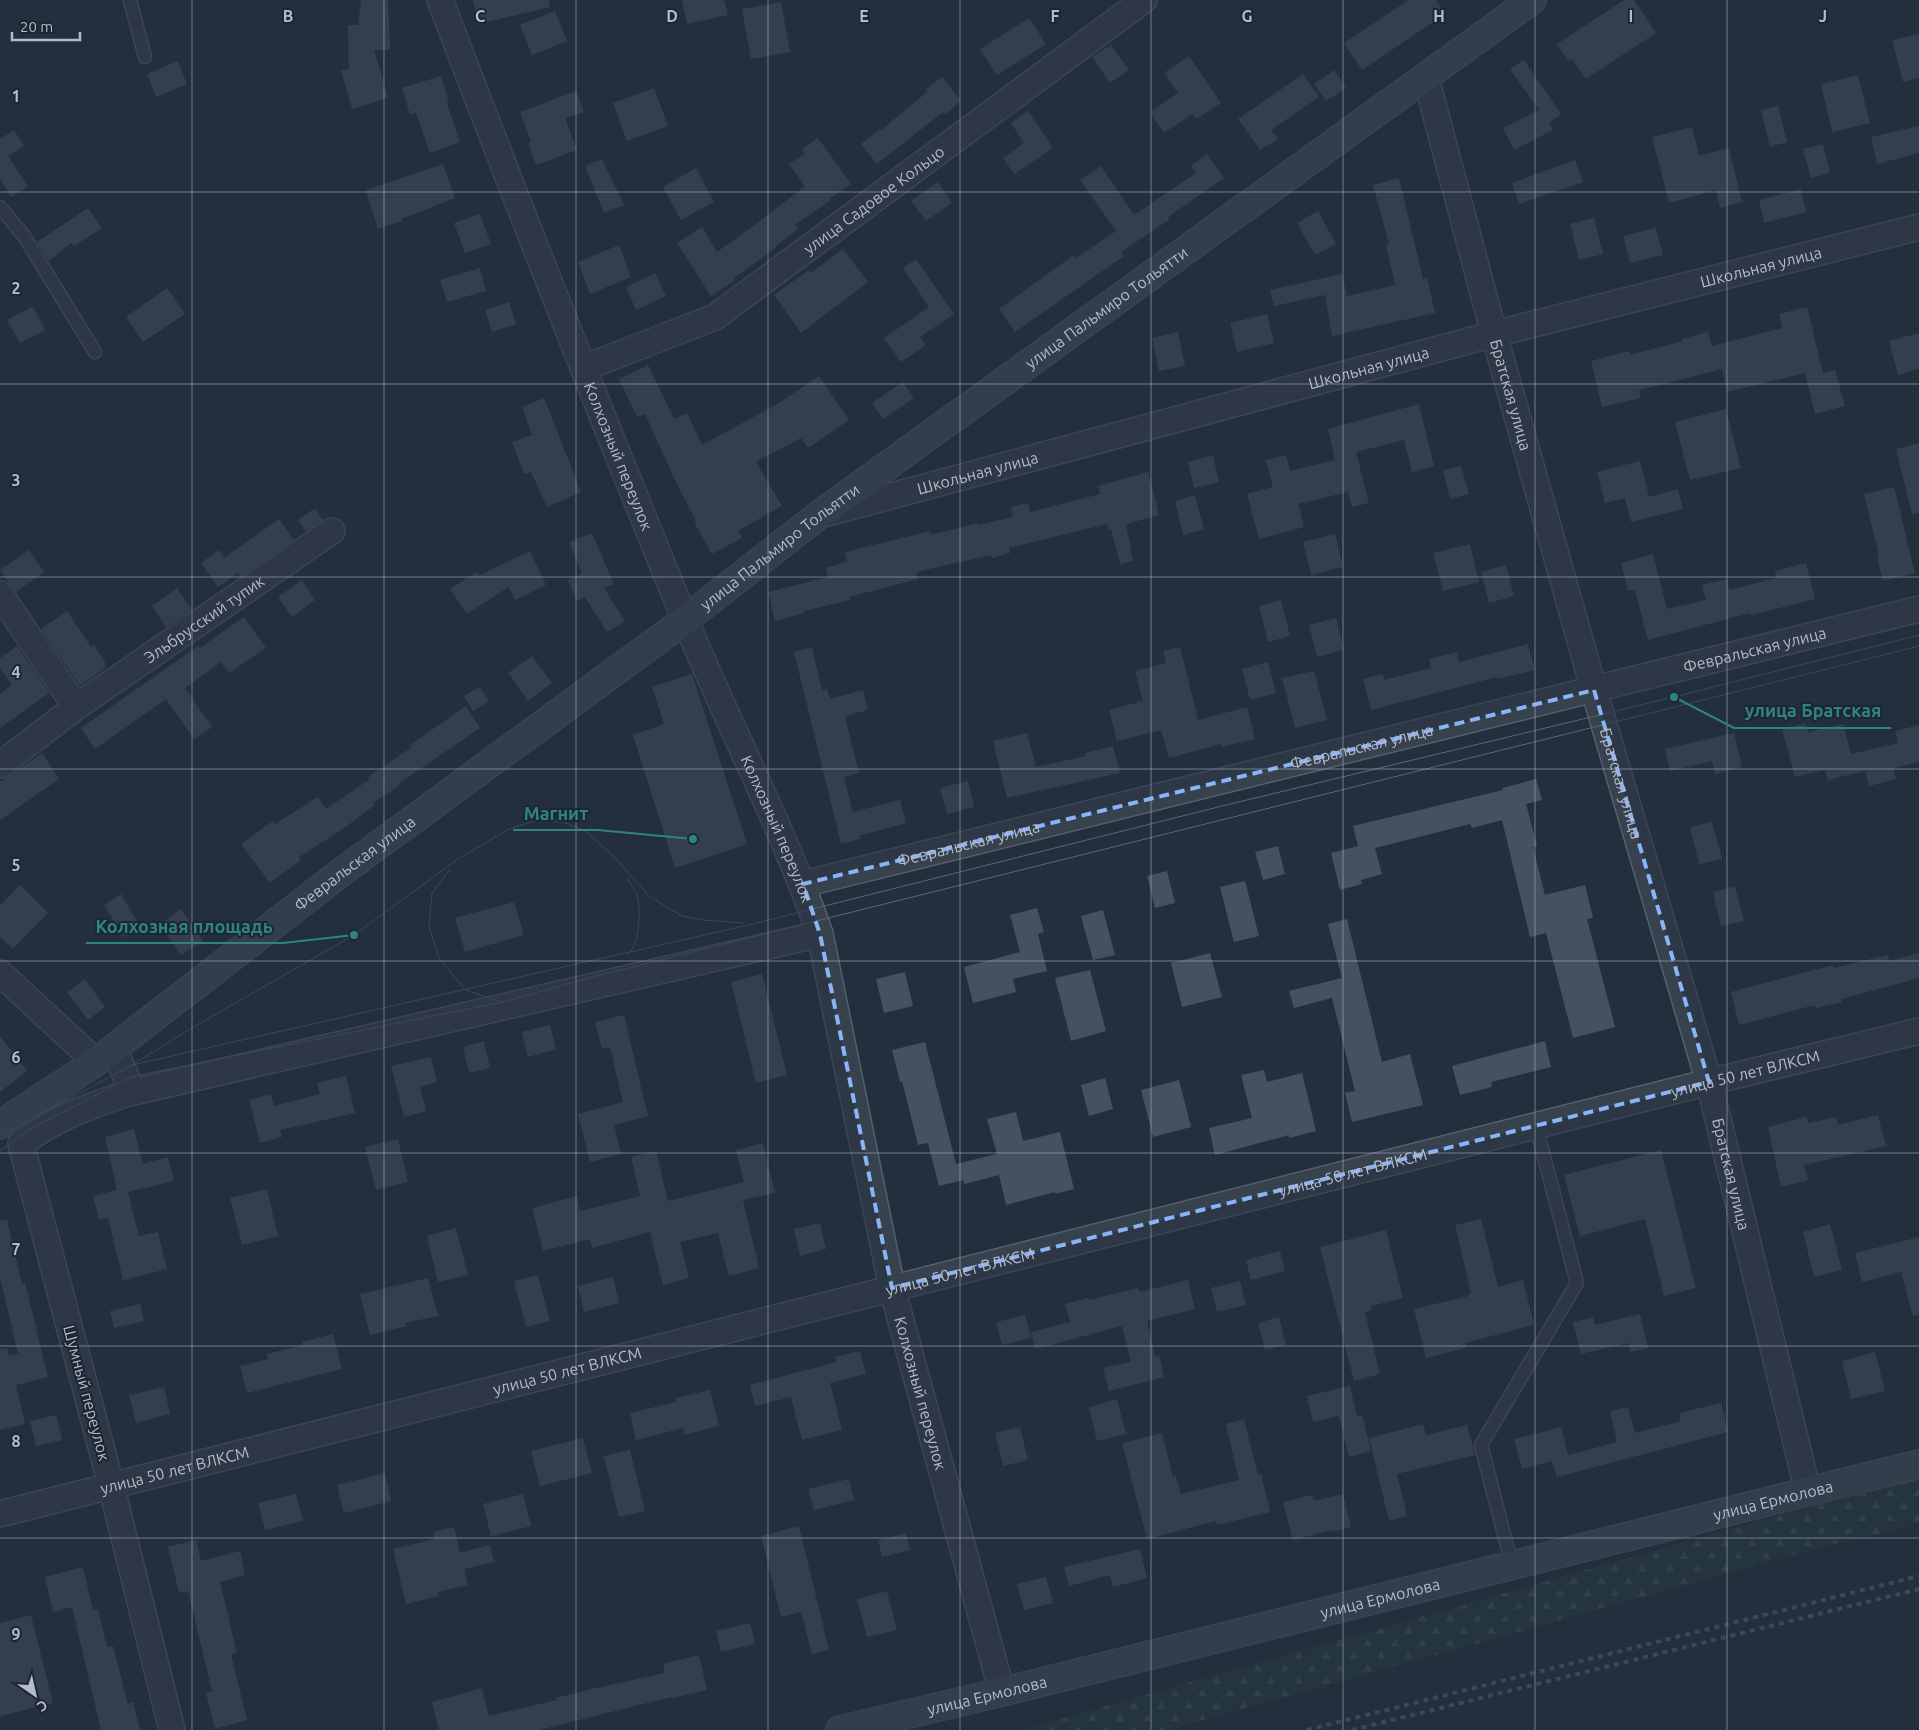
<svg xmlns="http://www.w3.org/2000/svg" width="1919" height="1730" font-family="Ubuntu,sans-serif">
<defs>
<pattern id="forest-firs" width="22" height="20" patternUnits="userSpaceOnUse" patternTransform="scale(1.25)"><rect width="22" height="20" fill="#263c3f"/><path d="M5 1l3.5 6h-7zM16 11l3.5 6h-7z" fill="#435659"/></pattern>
</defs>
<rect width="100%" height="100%" fill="#242f3e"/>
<path fill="url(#forest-firs)" d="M1919 1479V1524L1815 1549 1167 1730H1022L1794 1511Z"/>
<path fill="#455162" d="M361 0H388L390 50H374L388 98 352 109 341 70 349 69 348 25H358Z
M473 0H549L550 7 479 24Z
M682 0H724L728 15 687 24Z
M1409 0H1436L1445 14 1362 70 1344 43Z
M1624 0H1634L1656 33 1586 79 1572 59 1568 61 1557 44Z
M781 2 790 52 751 59 742 9Z
M555 11 567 41 532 55 520 25Z
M1029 18 1046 44 997 75 980 49Z
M1919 34V78L1903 82 1892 40Z
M1111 45 1129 70 1110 83 1092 57Z
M1189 56 1221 103 1196 119 1192 114 1164 133 1150 112 1178 93 1164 73Z
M1524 60 1561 114 1549 123 1553 130 1514 150 1503 128 1539 110 1510 69Z
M178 61 187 84 156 97 147 74Z
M1334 70 1346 88 1326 101 1314 84Z
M1303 74 1319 97 1271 130 1278 139 1260 150 1238 119Z
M1858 75 1870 123 1832 132 1821 84Z
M441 76 449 103 447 104 460 142 430 153 416 113 410 115 402 88Z
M942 77 961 101 945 114 943 112 877 164 861 144 880 129 881 130 927 92 926 89Z
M654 88 668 126 627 141 613 103Z
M576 91 584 112 565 118 577 150 536 165 528 143 531 142 520 112Z
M1778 106 1787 142 1770 147 1761 110Z
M1028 111 1053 148 1014 174 1003 158 1024 143 1011 123Z
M1919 126V153L1877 164 1871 137Z
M1692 127 1699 156 1729 148 1742 202 1720 208 1716 190 1669 203 1652 137Z
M14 130 24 146 8 156 28 187 11 197 0 179V139Z
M818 138 851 184 830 198 831 200 795 225 798 229 776 246 777 247 734 278 735 280 711 296 677 243 702 227 717 252 760 221 805 186 789 164 805 154 802 149Z
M1823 144 1830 173 1811 178 1803 149Z
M1207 154 1224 178 1168 217 1170 219 1121 252 1124 256 1015 332 999 309 1074 255 1076 258 1116 231 1080 180 1101 166 1134 215 1196 173 1191 166Z
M602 159 624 205 604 213 585 166Z
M1575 160 1583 182 1519 204 1512 183Z
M443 164 455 198 401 219 402 221 378 229 366 190Z
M696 168 714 202 681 220 663 187Z
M1399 178 1423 279 1427 278 1435 313 1332 336 1325 295 1274 306 1270 290 1342 274 1347 296 1395 285 1386 245 1389 244 1373 185Z
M938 182 952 203 926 221 911 201Z
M1801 189 1806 212 1764 223 1759 200Z
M88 208 102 228 74 246 71 243 49 261 37 242Z
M1318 211 1336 244 1315 255 1297 223Z
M480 214 491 244 465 253 454 223Z
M1594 218 1603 254 1579 260 1570 224Z
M1656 228 1663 255 1630 263 1623 236Z
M619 245 631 277 590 294 578 262Z
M843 249 868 282 801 333 774 295 809 270 811 273Z
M916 259 954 314 920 337 926 345 901 362 884 338 929 307 903 268Z
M480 268 486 291 447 302 440 280Z
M655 273 666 296 636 310 626 287Z
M167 288 185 314 143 342 126 317Z
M509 302 516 324 492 332 485 310Z
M33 306 45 330 20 343 7 320Z
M1807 307 1823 373 1835 370 1845 406 1815 414 1805 373 1727 392 1722 369 1639 390 1641 398 1602 407 1591 361 1629 351 1630 355 1683 341 1682 339 1708 332 1712 346 1782 328 1779 314Z
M1267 314 1274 343 1237 352 1230 323Z
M1178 332 1185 366 1159 371 1152 338Z
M1919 333V369L1898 375 1889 341Z
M648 365 674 419 687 413 702 445 779 403 819 376 849 420 808 448 801 438 756 462 782 506 738 531 742 538 712 554 694 522 696 521 674 478 645 414 637 417 619 379Z
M903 382 914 398 883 419 872 403Z
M544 398 581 492 547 507 531 472 524 474 512 442 532 435 522 407Z
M1419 404 1434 466 1412 472 1404 440 1356 452 1369 503 1352 507 1348 492 1298 504 1304 527 1259 539 1247 494 1273 487 1266 460 1286 455 1290 471 1335 460 1328 429Z
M1726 409 1741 468 1690 480 1675 422Z
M1919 443V513L1912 514 1896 449Z
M1213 455 1219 482 1194 488 1188 462Z
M1640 461 1649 497 1678 489 1683 509 1631 522 1625 498 1605 503 1597 472Z
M1461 466 1469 494 1450 499 1443 470Z
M1148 472 1159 515 1126 524 1133 561 1120 564 1111 529 1109 530 1107 524 1009 548 1010 553 992 558 991 555 916 572 918 579 849 597 850 600 804 611V613L775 621 768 592 828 577 826 568 847 562 845 552 930 531 931 535 978 523V525L1013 517 1011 507 1028 503 1030 512 1100 494 1098 486Z
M1894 487 1915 573 1883 581 1877 557 1879 556 1864 494Z
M1195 495 1204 529 1183 535 1175 501Z
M315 508 323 520 306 532 298 520Z
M279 519 294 540 240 577 238 573 218 587 201 563 219 550 224 558Z
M592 533 614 584 604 588 625 621 607 632 585 597 577 601 568 580 582 573 569 542Z
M1335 534 1343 567 1311 575 1303 542Z
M1470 544 1479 582 1443 591 1433 553Z
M29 550 44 572 16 592 0 570Z
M530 551 546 585 515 600 509 587 467 614 450 589 477 572 480 575Z
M1653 554 1667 609 1706 600 1702 585 1727 579 1729 590 1776 578 1775 571 1806 563 1815 599 1751 615 1750 613 1648 640 1635 590 1628 591 1621 563Z
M1506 565 1514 596 1489 603 1481 572Z
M302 580 315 600 292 617 278 597Z
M177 588 192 610 166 627 152 606Z
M1281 600 1290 636 1268 642 1259 606Z
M67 611 91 647 94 645 105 662V668L80 686 41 629Z
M244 617 266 648 229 673 221 662 185 688 212 727 194 739 166 699 95 749 81 728 198 646 200 648Z
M1336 618 1344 650 1317 657 1309 625Z
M1528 644 1535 670 1497 679V677L1371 710 1363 679 1383 674 1384 680 1431 668 1429 659 1457 652 1459 662Z
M17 646 49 693 0 728V694L12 685 0 668V658Z
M812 647 822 690 827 689 830 699 863 690 868 710 845 716 859 773 844 777 853 812 900 800 906 823 859 836 860 839 841 844 794 652Z
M1180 647 1198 720 1247 707 1255 739 1222 747 1221 744 1169 758 1161 730 1117 741 1109 710 1143 701 1135 671 1166 663 1163 651Z
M532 656 552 683 528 701 508 673Z
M1268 662 1276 693 1250 700 1242 669Z
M1314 671 1327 720 1295 728 1282 678Z
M692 674 747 844 675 868 633 735 664 724 652 687Z
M480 687 489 701 473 711 464 696Z
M466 706 480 728 398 784 399 786 373 803 375 805 340 831 299 857 301 860 270 883 241 844 273 821 275 824 318 797 326 809 370 779 368 777 412 747 410 745Z
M1806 723 1808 732 1843 724 1851 754 1898 743 1895 731 1919 725V762L1893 768 1896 779 1869 786 1865 771 1828 780 1825 770 1795 777 1782 729Z
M1027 733 1036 767 1086 756 1085 753 1113 746 1120 773 1007 798 993 741Z
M1734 733 1742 767 1715 774 1712 761 1670 771 1665 749Z
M42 753 59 779 0 820V782Z
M1536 779 1542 800 1526 804 1537 846 1533 847 1545 895 1585 885 1593 918 1587 919 1615 1027 1573 1038 1546 933 1530 937 1502 820 1472 828 1470 824 1375 848 1382 874 1361 880 1362 884 1340 890 1331 853 1358 846 1353 826 1503 790 1502 788Z
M968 781 974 807 947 814 940 788Z
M1712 822 1722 859 1699 864 1690 827Z
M1278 846 1285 874 1263 880 1255 852Z
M1167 871 1175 903 1155 908 1147 876Z
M1245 881 1259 936 1234 942 1220 887Z
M20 885 48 913 13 949 0 937V906Z
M1735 886 1744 921 1721 926 1713 892Z
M121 894 140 926 124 937 104 905Z
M514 902 524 935 465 952 455 918Z
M1037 908 1044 932 1038 934 1047 971 1013 979 1016 992 973 1003 964 967 1020 952 1010 915Z
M181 909 203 941 181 955 160 924Z
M1103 910 1115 955 1093 960 1081 916Z
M1347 919 1382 1062 1410 1054 1423 1105 1352 1122 1345 1093 1355 1091 1332 998 1294 1008 1289 991 1342 978 1328 924Z
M1210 953 1222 997 1182 1007 1171 963Z
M1919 953V978L1841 999 1842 1002 1816 1008 1815 1005 1739 1025 1731 992 1833 965V968L1888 955 1889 961Z
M1090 970 1106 1031 1071 1041 1055 978Z
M905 972 913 1006 884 1013 876 979Z
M762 974 787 1075 756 1083 731 982Z
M85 979 105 1007 88 1020 67 992Z
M624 1015 648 1116 614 1125 621 1154 590 1162 578 1114 623 1102 610 1047 602 1049 595 1022Z
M550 1025 556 1049 528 1057 522 1032Z
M0 1036 27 1071 0 1092Z
M484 1041 490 1068 469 1073 463 1047Z
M1545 1041 1551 1067 1491 1082 1492 1087 1460 1095 1452 1066Z
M925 1042 956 1164 997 1154 987 1119 1016 1112 1023 1141 1060 1132 1074 1189 1055 1194V1192L1006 1205 999 1175 964 1184 963 1180 939 1186 928 1143 918 1145 902 1081 900 1082 892 1050Z
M431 1057 437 1082 420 1087 426 1111 404 1117 391 1066Z
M1264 1070 1267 1082 1302 1073 1316 1131 1289 1138V1135L1215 1155 1209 1128 1252 1118 1241 1075Z
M346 1076 355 1113 280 1130 282 1137 260 1143 249 1100 271 1094 274 1106 320 1094 317 1083Z
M1105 1078 1113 1109 1089 1116 1081 1085Z
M1179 1080 1191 1127 1153 1137 1141 1090Z
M1878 1115 1886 1146 1804 1165 1808 1180 1781 1187 1768 1127 1806 1117 1808 1123 1836 1117 1838 1125Z
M134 1129 143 1164 168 1157 174 1181 128 1192 139 1236 158 1232 167 1269 123 1280 108 1218 99 1220 93 1196 117 1190 105 1137Z
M398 1139 408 1182 376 1190 365 1147Z
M763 1143 775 1193 743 1200 759 1268 729 1276 718 1233 680 1242 689 1278 663 1285 650 1232 592 1248 590 1239 543 1251 532 1208 577 1196 580 1211 640 1196 631 1157 656 1151 668 1201 744 1182 736 1150Z
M1661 1150 1696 1288 1664 1296 1645 1219 1580 1236 1564 1175Z
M267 1189 278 1236 242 1245 230 1198Z
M1481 1219 1498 1287 1523 1280 1534 1325 1465 1343 1466 1348 1426 1358 1414 1309 1469 1296 1468 1294 1471 1293 1455 1225Z
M0 1220H7L22 1284 25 1283 48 1377 16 1385 25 1424 0 1430V1349L7 1348 9 1356 18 1353 0 1278Z
M820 1223 826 1249 800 1256 794 1229Z
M1830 1224 1842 1270 1814 1277 1803 1232Z
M456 1228 468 1275 438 1282 427 1236Z
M1386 1230 1403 1298 1371 1306 1372 1310 1365 1312 1380 1374 1354 1381 1320 1247Z
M1919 1237V1315L1913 1316 1901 1272 1862 1282 1855 1253Z
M1280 1251 1285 1271 1251 1280 1246 1260Z
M538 1275 550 1321 526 1327 514 1281Z
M613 1277 619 1303 584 1312 578 1286Z
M428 1278 438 1316 405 1323 406 1326 370 1335 360 1294Z
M1188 1280 1195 1309 1147 1321 1155 1356 1159 1355 1164 1377 1109 1391 1103 1368 1131 1362 1122 1326 1035 1349 1031 1332 1070 1322 1065 1304 1088 1298 1089 1300 1138 1288 1140 1292Z
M1240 1281 1246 1305 1217 1312 1211 1288Z
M140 1304 144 1321 114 1328 110 1311Z
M1640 1314 1648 1348 1631 1352 1628 1343 1581 1354 1573 1322 1593 1317 1595 1325Z
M1025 1315 1031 1338 1002 1345 996 1322Z
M1279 1317 1286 1345 1265 1350 1258 1323Z
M333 1334 342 1369 247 1393 240 1366 268 1359 267 1354 303 1345 302 1342Z
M860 1351 866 1374 830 1383 842 1430 802 1440 791 1397 755 1406 750 1385 836 1362 835 1357Z
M1875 1352 1885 1391 1851 1399 1842 1361Z
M1350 1386 1357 1416 1362 1415 1371 1451 1349 1457 1339 1416 1313 1422 1307 1396Z
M164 1387 170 1414 136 1423 129 1395Z
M710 1390 719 1426 684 1435 683 1428 636 1440 630 1413 676 1402V1398Z
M1117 1399 1126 1434 1097 1441 1089 1407Z
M1721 1403 1728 1432 1557 1477 1552 1461 1522 1469 1514 1439 1561 1427 1568 1455 1617 1442 1610 1411 1628 1407 1635 1433 1681 1421 1679 1413Z
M56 1415 62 1440 36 1446 30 1421Z
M1244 1419 1258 1475 1261 1474 1270 1512 1217 1525 1216 1521 1147 1539 1122 1443 1162 1433 1173 1477 1176 1476 1181 1494 1239 1480 1226 1424Z
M1423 1424 1426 1435 1467 1425 1475 1455 1397 1474 1407 1516 1389 1521 1369 1438Z
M1020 1427 1028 1460 1003 1466 995 1433Z
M583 1438 592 1473 540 1486 531 1451Z
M630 1450 645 1511 619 1517 604 1456Z
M385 1473 391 1501 344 1513 337 1485Z
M849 1479 854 1500 814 1510 808 1489Z
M296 1494 303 1521 265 1530 258 1503Z
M523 1494 531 1526 491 1536 483 1504Z
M1343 1494 1351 1527 1332 1532 1331 1530 1293 1540 1283 1502 1312 1495 1314 1501Z
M799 1526 829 1650 812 1654 801 1612 781 1617 761 1536Z
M454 1527 460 1553 490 1545 494 1562 464 1569 468 1585 437 1592 438 1596 406 1604 393 1549 434 1539 433 1532Z
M906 1533 910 1550 882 1557 878 1540Z
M196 1540 201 1561 240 1551 245 1575 220 1582 237 1653 231 1654 247 1720 215 1729 206 1693 212 1691 188 1591 179 1593 168 1547Z
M1140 1549 1147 1578 1113 1587 1110 1575 1069 1586 1064 1567Z
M83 1567 93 1610 98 1609 107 1647 113 1646 128 1704 133 1702 140 1730H101L72 1607 53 1612 45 1577Z
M1046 1577 1053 1603 1024 1610 1017 1584Z
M887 1591 897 1630 867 1637 857 1599Z
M31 1615 53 1703 0 1716V1623Z
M750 1623 755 1644 721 1652 716 1631Z
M699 1655 707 1690 672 1698 671 1697 539 1730H439L432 1702 482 1688 489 1716 557 1700 556 1698 596 1688 665 1673 663 1664Z"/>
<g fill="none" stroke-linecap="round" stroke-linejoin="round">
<defs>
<path id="lane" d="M130 0 145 57
M0 207 24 236 95 352
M1512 1565 1481 1445 1577 1283 1536 1126"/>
<g id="street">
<path id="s1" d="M440 0C519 207 600 413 684 617 728 724 782 825 820 934L892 1288 1002 1692"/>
<path id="s2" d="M1426 78 1494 334 1594 690 1709 1082 1808 1492"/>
<path id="s3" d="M584 368 715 317 1144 0"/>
<path id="s4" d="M824 514 1494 334 1919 227"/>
<path d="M0 594 76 707"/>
<path id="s5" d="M0 765 76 707 332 531"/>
<path id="s6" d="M803 884 1919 609"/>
<path d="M0 973 96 1062"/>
<path d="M114 1049 127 1079 129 1093"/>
<path id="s7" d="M0 1514 1709 1082 1919 1031"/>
<path d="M172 1730 111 1485 21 1144C53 1119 91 1105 129 1093L820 934"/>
</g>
<g id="secondary">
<path id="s8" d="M0 1125 96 1062 343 871 685 620 819 515 1532 0"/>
<path id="s9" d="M840 1730 1002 1692 1919 1464"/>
</g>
</defs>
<use href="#lane" stroke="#565f6c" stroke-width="15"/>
<use href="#street" stroke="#565f6c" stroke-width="28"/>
<use href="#secondary" stroke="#565f6c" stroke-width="30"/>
<use href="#lane" stroke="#38414e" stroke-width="12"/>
<use href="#street" stroke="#38414e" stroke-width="25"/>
<use href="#secondary" stroke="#465061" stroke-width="28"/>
<path stroke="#5a6575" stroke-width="1" d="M450 869 432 893 429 927 439 958 465 990 502 1002
M627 878C630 883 635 890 637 895 641 909 640 945 628 954
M132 1065 753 924 1222 806 1674 697 1919 635
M0 1137 11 1130 132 1065 190 1029 354 935 458 859 509 829 537 820 564 822 587 832 615 858 650 897 682 916 703 920 743 923
M0 1151 30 1129 127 1079 139 1075 503 1002 596 976 1919 646"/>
<path stroke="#5a6575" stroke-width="4" stroke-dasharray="5 5" stroke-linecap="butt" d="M1307 1730 1919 1576
M1352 1730 1919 1589"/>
</g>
<path d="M0 0H1919V1730H0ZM1594 690 1709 1082 892 1288 820 934 803 884Z" fill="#242f3e" fill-opacity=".55" fill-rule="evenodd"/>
<path fill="none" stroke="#8ab4f8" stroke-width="4" stroke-dasharray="10 6" stroke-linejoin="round" d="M1594 690 1709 1082 892 1288 820 934 803 884Z"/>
<path fill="none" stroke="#b4bcc9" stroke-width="1" stroke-opacity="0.55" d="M192 0V1730M384 0V1730M576 0V1730M768 0V1730M960 0V1730M1151 0V1730M1343 0V1730M1535 0V1730M1727 0V1730M0 192H1919M0 384H1919M0 577H1919M0 769H1919M0 961H1919M0 1153H1919M0 1346H1919M0 1538H1919"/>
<g text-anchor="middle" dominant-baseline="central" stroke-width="4" stroke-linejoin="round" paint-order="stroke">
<g font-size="16" fill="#b4bcc9" stroke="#1d2633">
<text stroke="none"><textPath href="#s3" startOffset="338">улица Садовое Кольцо</textPath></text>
<text stroke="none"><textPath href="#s4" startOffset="969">Школьная улица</textPath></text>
<text stroke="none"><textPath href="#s8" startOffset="1376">улица Пальмиро Тольятти</textPath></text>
<text stroke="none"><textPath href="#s4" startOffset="564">Школьная улица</textPath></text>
<text stroke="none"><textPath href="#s2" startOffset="328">Братская улица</textPath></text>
<text stroke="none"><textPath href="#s1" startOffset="490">Колхозный переулок</textPath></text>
<text stroke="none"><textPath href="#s4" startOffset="159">Школьная улица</textPath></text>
<text stroke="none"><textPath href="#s8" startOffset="971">улица Пальмиро Тольятти</textPath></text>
<text stroke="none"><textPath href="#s5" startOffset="251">Эльбрусский тупик</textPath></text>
<text stroke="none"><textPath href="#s6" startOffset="980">Февральская улица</textPath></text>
<text stroke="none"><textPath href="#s6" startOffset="575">Февральская улица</textPath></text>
<text stroke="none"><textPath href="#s2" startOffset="732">Братская улица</textPath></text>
<text stroke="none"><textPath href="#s1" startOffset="895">Колхозный переулок</textPath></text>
<text stroke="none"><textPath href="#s6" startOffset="170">Февральская улица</textPath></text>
<text stroke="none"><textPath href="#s8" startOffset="441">Февральская улица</textPath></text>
<text stroke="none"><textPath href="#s7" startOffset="1800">улица 50 лет ВЛКСМ</textPath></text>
<text stroke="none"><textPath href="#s7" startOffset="1395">улица 50 лет ВЛКСМ</textPath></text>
<text stroke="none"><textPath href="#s2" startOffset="1138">Братская улица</textPath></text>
<text stroke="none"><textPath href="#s7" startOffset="990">улица 50 лет ВЛКСМ</textPath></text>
<text stroke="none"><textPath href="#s7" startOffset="585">улица 50 лет ВЛКСМ</textPath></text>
<text transform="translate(87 1393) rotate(75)">Шумный переулок</text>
<text stroke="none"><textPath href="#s1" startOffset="1479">Колхозный переулок</textPath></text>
<text stroke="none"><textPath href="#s7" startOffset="180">улица 50 лет ВЛКСМ</textPath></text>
<text stroke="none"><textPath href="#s9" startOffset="961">улица Ермолова</textPath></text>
<text stroke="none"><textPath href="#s9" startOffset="556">улица Ермолова</textPath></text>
<text stroke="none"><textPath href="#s9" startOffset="151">улица Ермолова</textPath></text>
</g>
</g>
<g font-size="16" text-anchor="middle" font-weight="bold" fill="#b4bcc9" stroke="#1d2633" stroke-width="4" stroke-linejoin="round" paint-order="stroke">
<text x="288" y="22">B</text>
<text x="480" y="22">C</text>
<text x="672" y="22">D</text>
<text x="864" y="22">E</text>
<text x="1055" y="22">F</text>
<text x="1247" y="22">G</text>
<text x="1439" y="22">H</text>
<text x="1631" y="22">I</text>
<text x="1823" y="22">J</text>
<text x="16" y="102">1</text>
<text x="16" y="294">2</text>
<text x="16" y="486">3</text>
<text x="16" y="678">4</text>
<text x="16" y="871">5</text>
<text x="16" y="1063">6</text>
<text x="16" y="1255">7</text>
<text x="16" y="1447">8</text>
<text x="16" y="1640">9</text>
</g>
<path fill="none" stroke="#308480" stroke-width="2" d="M1674 697L1734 728H1891M693 839L598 830H513M354 935L283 943H86"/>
<g fill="#308480" stroke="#1d2633" stroke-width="2">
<circle cx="1674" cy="697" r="5"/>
<circle cx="693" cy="839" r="5"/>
<circle cx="354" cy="935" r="5"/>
</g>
<g font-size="18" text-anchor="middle" font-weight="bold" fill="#308480" stroke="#1d2633" stroke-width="4" stroke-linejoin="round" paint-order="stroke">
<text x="1813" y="717">улица Братская</text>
<text x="556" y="820">Магнит</text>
<text x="184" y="933">Колхозная площадь</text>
</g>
<g transform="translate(35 1695) rotate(146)" stroke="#1d2633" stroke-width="4" paint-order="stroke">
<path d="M0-4L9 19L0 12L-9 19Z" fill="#b4bcc9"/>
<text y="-8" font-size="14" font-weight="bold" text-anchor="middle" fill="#b4bcc9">С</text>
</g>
<path d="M12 32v8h68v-8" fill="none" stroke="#b4bcc9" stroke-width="2.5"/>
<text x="20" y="32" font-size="15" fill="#b4bcc9" stroke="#1d2633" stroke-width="4" paint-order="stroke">20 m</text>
</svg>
